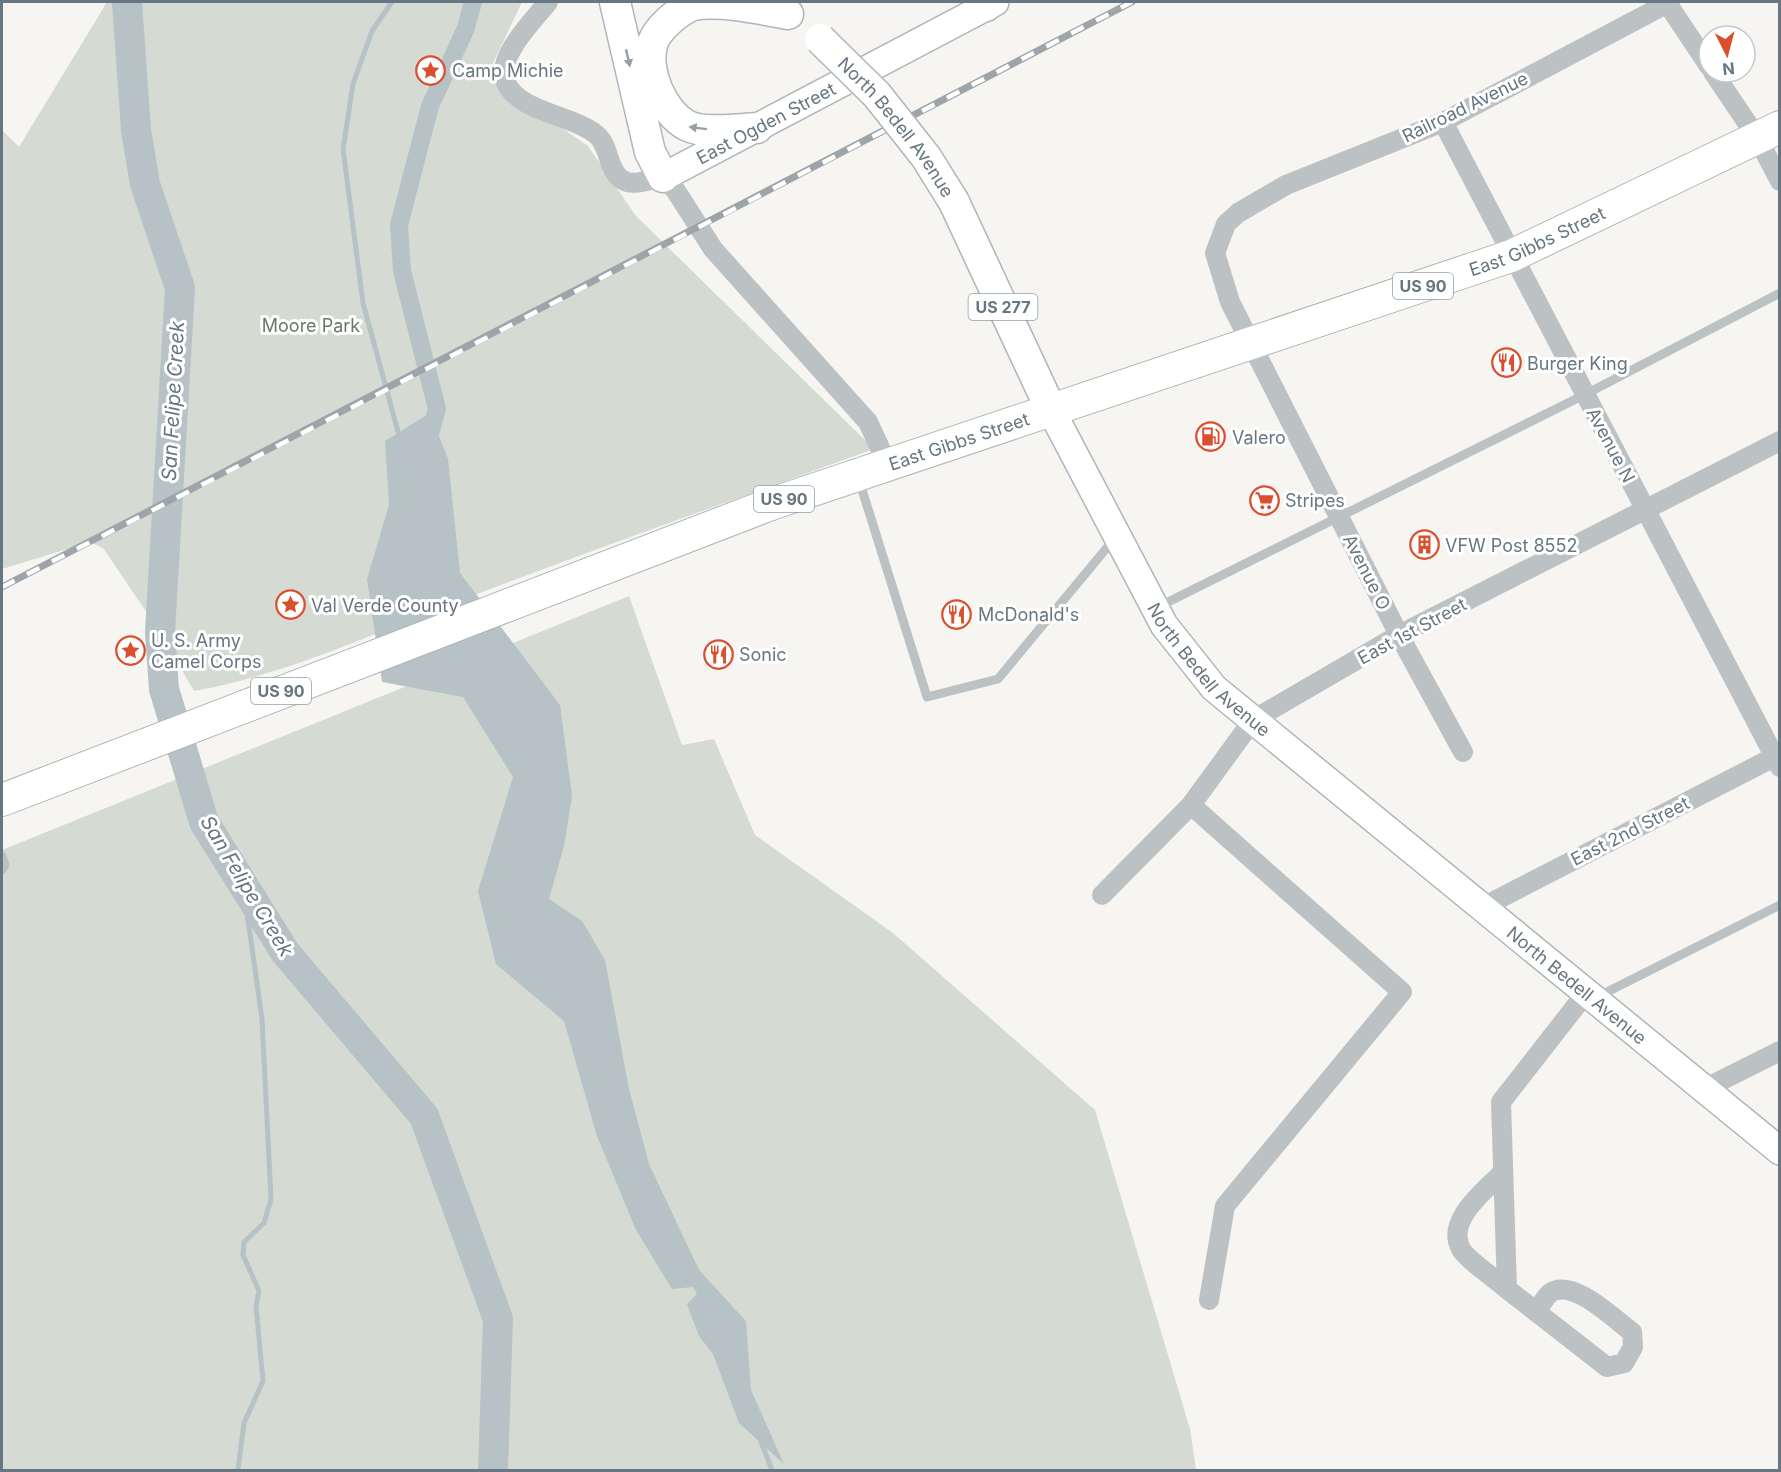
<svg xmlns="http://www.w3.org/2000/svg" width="1781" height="1472" font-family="Inter,sans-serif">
<rect width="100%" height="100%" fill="#f6f5f2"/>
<path fill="#d5dad2" d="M107 2H522L487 76 588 146 636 216 874 449C734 500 594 549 456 602 370 635 285 675 194 691L160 632 103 548 90 542 2 569V130L19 147Z
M629 596 682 745 714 739 755 835 893 933 1095 1110 1190 1429 1196 1470H2V850Z"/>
<path fill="#b6c2c6" d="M430 413 448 459 460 573 560 705 572 796 564 846 549 899 582 921 605 960 629 1089 649 1164 699 1270 746 1321 751 1390 784 1464 739 1423 713 1354 699 1336 687 1304 697 1294 693 1287 672 1289 636 1230 597 1136 564 1021 496 964 478 891 513 777 463 697 382 682 367 579 389 505 385 441Z"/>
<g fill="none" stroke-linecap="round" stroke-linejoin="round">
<path stroke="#b6c2c6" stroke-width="5" d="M392 2 372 31 353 84 343 149 363 303 400 439
M760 1439 772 1470
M238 1470 244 1423 263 1381 256 1306 259 1291 243 1255 244 1242 264 1223 271 1199 262 1019 243 884"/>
<path stroke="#b6c2c6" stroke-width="18" d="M427 444 437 409 402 271 399 225 430 106 466 28 473 2"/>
<path stroke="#b6c2c6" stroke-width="30" d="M127 2 136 130 145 184 180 288 160 632 164 689 204 822 285 952 424 1116 498 1319 493 1470"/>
<defs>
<g id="secondary">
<path id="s1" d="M663 177 995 2"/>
<path id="s2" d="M1052 412 1164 625 1214 688 1780 1151"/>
</g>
<path id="primary" d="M615 2 650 152 663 177
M982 2 986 6
M757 128C739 129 704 134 688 126 663 114 643 69 653 42 658 28 678 11 693 5 721 0 760 9 788 14
M954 202 1052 412"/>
<g id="trunk">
<path id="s3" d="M2 800 771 504 1511 256 1780 127"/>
</g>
</defs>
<use href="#secondary" stroke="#afb5b9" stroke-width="30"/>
<use href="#primary" stroke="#b0b5b9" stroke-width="33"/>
<use href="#trunk" stroke="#b0b4b7" stroke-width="34"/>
<path stroke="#bcc1c4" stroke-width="9" d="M859 480 927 697 998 679 1115 538
M1158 607 1584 395 1780 293
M2 856 5 865 2 870
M1597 997 1780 905"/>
<path stroke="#bcc1c4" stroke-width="20" d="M548 2C534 20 497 56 505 80 516 113 574 114 598 136 611 149 607 175 627 182 637 185 652 179 663 177L676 191 713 249 868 422 887 463
M1667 3 1709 66
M1713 72 1758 139 1780 181
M1443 122 1780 767
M1463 752 1399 635 1230 302 1215 253 1226 224 1238 213 1286 185 1443 122 1670 2
M1191 805 1402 992 1225 1206 1209 1300
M1102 895 1191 805 1253 720 1399 635 1780 441
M1481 908 1780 754
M1704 1089 1780 1051
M1503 1172C1486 1190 1445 1220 1461 1249 1467 1260 1496 1279 1507 1289
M1536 1312C1540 1307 1545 1297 1550 1293 1572 1277 1614 1319 1632 1332L1633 1347 1624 1363 1607 1367 1507 1289 1501 1102 1586 993"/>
<use href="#secondary" stroke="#fff" stroke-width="27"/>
<use href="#primary" stroke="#fff" stroke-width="30"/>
<use href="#trunk" stroke="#fff" stroke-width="32"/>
<defs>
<path id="rail" d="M2 587C380 395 755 197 1132 2"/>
</defs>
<use href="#rail" stroke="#9ea5aa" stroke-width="7"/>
<use href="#rail" stroke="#fff" stroke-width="4.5" stroke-dasharray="14" stroke-linecap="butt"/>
<defs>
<g id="primary-bridge">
<path id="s4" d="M820 39 877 95 926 157 954 202"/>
</g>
</defs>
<use href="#primary-bridge" stroke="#b0b5b9" stroke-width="33" stroke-linecap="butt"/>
<use href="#primary-bridge" stroke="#fff" stroke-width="30"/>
</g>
<defs><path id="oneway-solid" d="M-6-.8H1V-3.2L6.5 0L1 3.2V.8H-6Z" transform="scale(1.5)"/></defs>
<g fill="#949fa8">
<use href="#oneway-solid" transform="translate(628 58) rotate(77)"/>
<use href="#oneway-solid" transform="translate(698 128) rotate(-173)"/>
</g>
<defs>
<symbol id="sight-ring" viewBox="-11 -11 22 22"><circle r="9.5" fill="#fff" stroke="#da4f2e" stroke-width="1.5"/><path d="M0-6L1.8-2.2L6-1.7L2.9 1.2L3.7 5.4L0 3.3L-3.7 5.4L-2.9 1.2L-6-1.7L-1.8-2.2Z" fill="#da4f2e"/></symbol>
<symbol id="restaurant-ring" viewBox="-11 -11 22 22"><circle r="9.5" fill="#fff" stroke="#da4f2e" stroke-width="1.5"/><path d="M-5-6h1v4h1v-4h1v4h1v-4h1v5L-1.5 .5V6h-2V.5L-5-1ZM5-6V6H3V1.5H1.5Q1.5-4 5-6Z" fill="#da4f2e"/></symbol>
<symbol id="fuel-ring" viewBox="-11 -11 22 22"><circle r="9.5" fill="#fff" stroke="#da4f2e" stroke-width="1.5"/><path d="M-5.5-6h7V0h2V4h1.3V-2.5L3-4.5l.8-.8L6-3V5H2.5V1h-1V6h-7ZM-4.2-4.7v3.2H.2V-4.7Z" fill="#da4f2e"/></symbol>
<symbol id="supermarket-ring" viewBox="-11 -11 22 22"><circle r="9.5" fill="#fff" stroke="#da4f2e" stroke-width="1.5"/><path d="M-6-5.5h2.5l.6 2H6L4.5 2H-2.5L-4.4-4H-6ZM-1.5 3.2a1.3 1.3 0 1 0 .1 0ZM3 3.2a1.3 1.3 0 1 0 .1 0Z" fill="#da4f2e"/></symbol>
<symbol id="building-ring" viewBox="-11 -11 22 22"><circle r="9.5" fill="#fff" stroke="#da4f2e" stroke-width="1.5"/><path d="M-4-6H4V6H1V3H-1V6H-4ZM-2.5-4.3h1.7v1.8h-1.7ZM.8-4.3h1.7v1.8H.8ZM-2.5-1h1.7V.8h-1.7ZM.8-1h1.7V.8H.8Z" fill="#da4f2e"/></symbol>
</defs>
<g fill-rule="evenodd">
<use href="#sight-ring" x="414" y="54" width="33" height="33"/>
<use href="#restaurant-ring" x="1490" y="346" width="33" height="33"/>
<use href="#fuel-ring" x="1194" y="420" width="33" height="33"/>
<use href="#supermarket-ring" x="1248" y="484" width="33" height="33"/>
<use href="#building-ring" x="1408" y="528" width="33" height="33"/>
<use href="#sight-ring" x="274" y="588" width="33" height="33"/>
<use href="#restaurant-ring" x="940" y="598" width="33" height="33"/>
<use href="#sight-ring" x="114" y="634" width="33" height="33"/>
<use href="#restaurant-ring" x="702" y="638" width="33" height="33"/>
</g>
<g text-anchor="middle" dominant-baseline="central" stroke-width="6" stroke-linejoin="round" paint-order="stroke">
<g fill="#fff" stroke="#949fa8" stroke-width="1.5">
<rect x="1393" y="273" width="60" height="26" rx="4.5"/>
<rect x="968.5" y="294" width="69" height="26" rx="4.5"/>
<rect x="754" y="486" width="60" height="26" rx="4.5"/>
<rect x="251" y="678" width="60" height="26" rx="4.5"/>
</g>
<g font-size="16" font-weight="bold" fill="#667682">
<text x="1423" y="286">US 90</text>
<text x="1003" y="307">US 277</text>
<text x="784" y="499">US 90</text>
<text x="281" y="691">US 90</text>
</g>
<g font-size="18" fill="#667682" stroke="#fff" text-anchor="start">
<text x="452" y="70">Camp Michie</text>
<text x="1527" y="363">Burger King</text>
<text x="1232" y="437">Valero</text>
<text x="1285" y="500">Stripes</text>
<text x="1445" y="545">VFW Post 8552</text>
<text x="311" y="605">Val Verde County</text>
<text x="978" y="614">McDonald's</text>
<text x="151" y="640">U. S. Army<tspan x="151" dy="21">Camel Corps</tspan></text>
<text x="739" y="654">Sonic</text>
</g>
<g font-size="18" fill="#667682" stroke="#fff">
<text transform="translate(1465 107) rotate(-26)">Railroad Avenue</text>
<text stroke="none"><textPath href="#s1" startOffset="116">East Ogden Street</textPath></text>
<text stroke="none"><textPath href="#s4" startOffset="117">North Bedell Avenue</textPath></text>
<text stroke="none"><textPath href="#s3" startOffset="1634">East Gibbs Street</textPath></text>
<text stroke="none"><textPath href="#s3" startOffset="1022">East Gibbs Street</textPath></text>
<text transform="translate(1611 445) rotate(62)">Avenue N</text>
<text transform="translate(1367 572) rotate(63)">Avenue O</text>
<text transform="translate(1412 631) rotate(-28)">East 1st Street</text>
<text stroke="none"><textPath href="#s2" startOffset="304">North Bedell Avenue</textPath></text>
<text transform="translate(1630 831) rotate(-27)">East 2nd Street</text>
<text stroke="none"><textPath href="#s2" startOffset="790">North Bedell Avenue</textPath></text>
</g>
<g font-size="18" fill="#697964" stroke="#fff">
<text x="311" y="325">Moore Park</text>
</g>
<g font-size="20" font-style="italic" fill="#62777f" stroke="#fff">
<text transform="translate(173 401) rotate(-87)">San Felipe Creek</text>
<text transform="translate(247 886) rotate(59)">San Felipe Creek</text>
</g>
</g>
<rect width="1781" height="1472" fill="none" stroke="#667682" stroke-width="6"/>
<g transform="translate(1727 54) rotate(174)"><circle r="28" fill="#ffffff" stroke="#c2c8cd" stroke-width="1.5"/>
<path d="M0-4.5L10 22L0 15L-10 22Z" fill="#da4f2e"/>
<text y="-9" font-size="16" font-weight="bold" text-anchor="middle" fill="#667682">N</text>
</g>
</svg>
